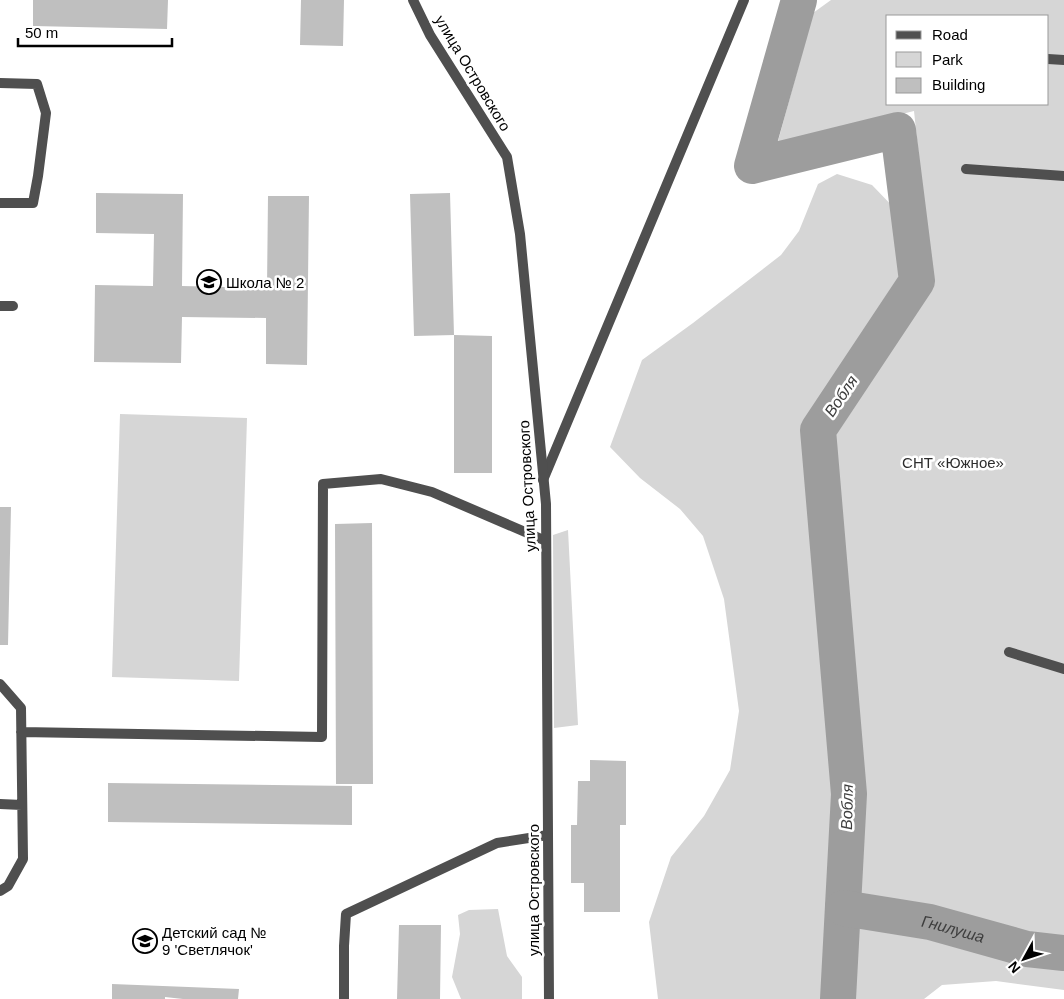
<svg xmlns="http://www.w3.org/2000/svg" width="1064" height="999" font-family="Helvetica,sans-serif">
<rect width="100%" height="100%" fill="#fff"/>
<path fill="#d6d6d6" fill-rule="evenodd" d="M831 0H1064V990L996 981 942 985 924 999H658L649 922 671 857 704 816 730 770 739 711 724 599 703 536 680 509 640 478 610 447 642 360 693 323 781 255 799 231 818 184 837 174 872 185 928 243 914 111 777 145 813 13ZM888 16H1048V104H888Z
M120 414 247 418 239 681 112 677Z
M568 530 578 725 554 728 553 535Z
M498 909 507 956 522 977V999H461L452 977 460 934 458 915 469 910Z"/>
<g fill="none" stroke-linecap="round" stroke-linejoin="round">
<g stroke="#9d9d9d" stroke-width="36">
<path d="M799 0 752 166 898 130 917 281 818 430 849 794 838 999"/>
<path id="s1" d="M843 908 930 922 1027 949 1064 953"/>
</g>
</g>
<path fill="#bfbfbf" d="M33 0H168L167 29 33 26Z
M301 0H344L343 46 300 45Z
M96 193 183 194 182 286 267 288 268 196H309L307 365 266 364V318L182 317 181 363 94 362 95 285 153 286 154 234 96 233Z
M450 193 454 335 414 336 410 194Z
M454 335 492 336V473H454Z
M0 507H11L8 645H0Z
M372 523 373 784H336L335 524Z
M590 760 626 761V825H620V912H584V883H571V825H577L578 781H590Z
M108 783 352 786V825L108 822Z
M399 925H441L440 999H397Z
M112 984 239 989 238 999H183L165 997V999H112Z"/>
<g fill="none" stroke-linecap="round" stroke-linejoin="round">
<path stroke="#4f4f4f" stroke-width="10" d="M1048 59 1064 60
M0 83 37 84 46 113 38 176 33 203H0
M966 169 1064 176
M0 306H13
M543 480 744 0
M1009 652 1064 669
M0 684 21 708 23 859 8 886 0 891
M21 732 322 737 323 484 381 479 432 492 546 541
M0 804 22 805
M344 999V946L346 914 497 843 548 835"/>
<path stroke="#4f4f4f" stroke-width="10" d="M413 0 430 35 507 157 520 234 546 504 549 999"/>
</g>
<defs>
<symbol id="school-ring" viewBox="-11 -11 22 22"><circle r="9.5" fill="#fff" stroke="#000" stroke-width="1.5"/><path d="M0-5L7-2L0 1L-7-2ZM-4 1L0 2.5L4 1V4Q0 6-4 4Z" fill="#000"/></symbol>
</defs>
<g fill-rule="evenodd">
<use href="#school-ring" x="195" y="268" width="28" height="28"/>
<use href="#school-ring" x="131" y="927" width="28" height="28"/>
</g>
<g text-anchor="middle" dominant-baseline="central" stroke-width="5" stroke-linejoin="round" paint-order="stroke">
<g font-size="15" fill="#000" stroke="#fff">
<text transform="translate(473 73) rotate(59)">улица Островского</text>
<text transform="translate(527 486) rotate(-93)">улица Островского</text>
<text transform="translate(533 890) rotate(-90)">улица Островского</text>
</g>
<g font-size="15" fill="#000" stroke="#fff" text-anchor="start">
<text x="226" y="282">Школа № 2</text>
<text x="162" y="932">Детский сад №<tspan x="162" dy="17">9 'Светлячок'</tspan></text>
</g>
<g font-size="15" fill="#2d2d2d" stroke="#fff">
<text x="953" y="462">СНТ «Южное»</text>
</g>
<g font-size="16" font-style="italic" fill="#3e3e3e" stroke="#fff">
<text transform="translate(841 396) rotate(-56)">Вобля</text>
<text transform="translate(847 807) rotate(-89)">Вобля</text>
<text stroke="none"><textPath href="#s1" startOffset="112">Гнилуша</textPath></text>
</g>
</g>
<rect x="886" y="15" width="162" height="90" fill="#ffffff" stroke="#999999"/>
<rect x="896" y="31" width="25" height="8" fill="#4f4f4f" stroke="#999999"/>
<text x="932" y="40" font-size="15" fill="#000000">Road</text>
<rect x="896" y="52" width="25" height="15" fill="#d6d6d6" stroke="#999999"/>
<text x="932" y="65" font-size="15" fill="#000000">Park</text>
<rect x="896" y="78" width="25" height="15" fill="#bfbfbf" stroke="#999999"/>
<text x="932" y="90" font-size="15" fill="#000000">Building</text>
<g transform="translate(1024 959) rotate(230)" stroke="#ffffff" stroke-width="4" paint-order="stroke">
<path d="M0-4L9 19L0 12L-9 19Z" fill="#000000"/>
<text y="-8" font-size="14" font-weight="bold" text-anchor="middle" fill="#000000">N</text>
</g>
<path d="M18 38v8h154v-8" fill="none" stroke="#000000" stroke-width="2.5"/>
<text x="25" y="38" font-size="15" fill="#000000" stroke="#ffffff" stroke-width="4" paint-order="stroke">50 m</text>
</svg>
